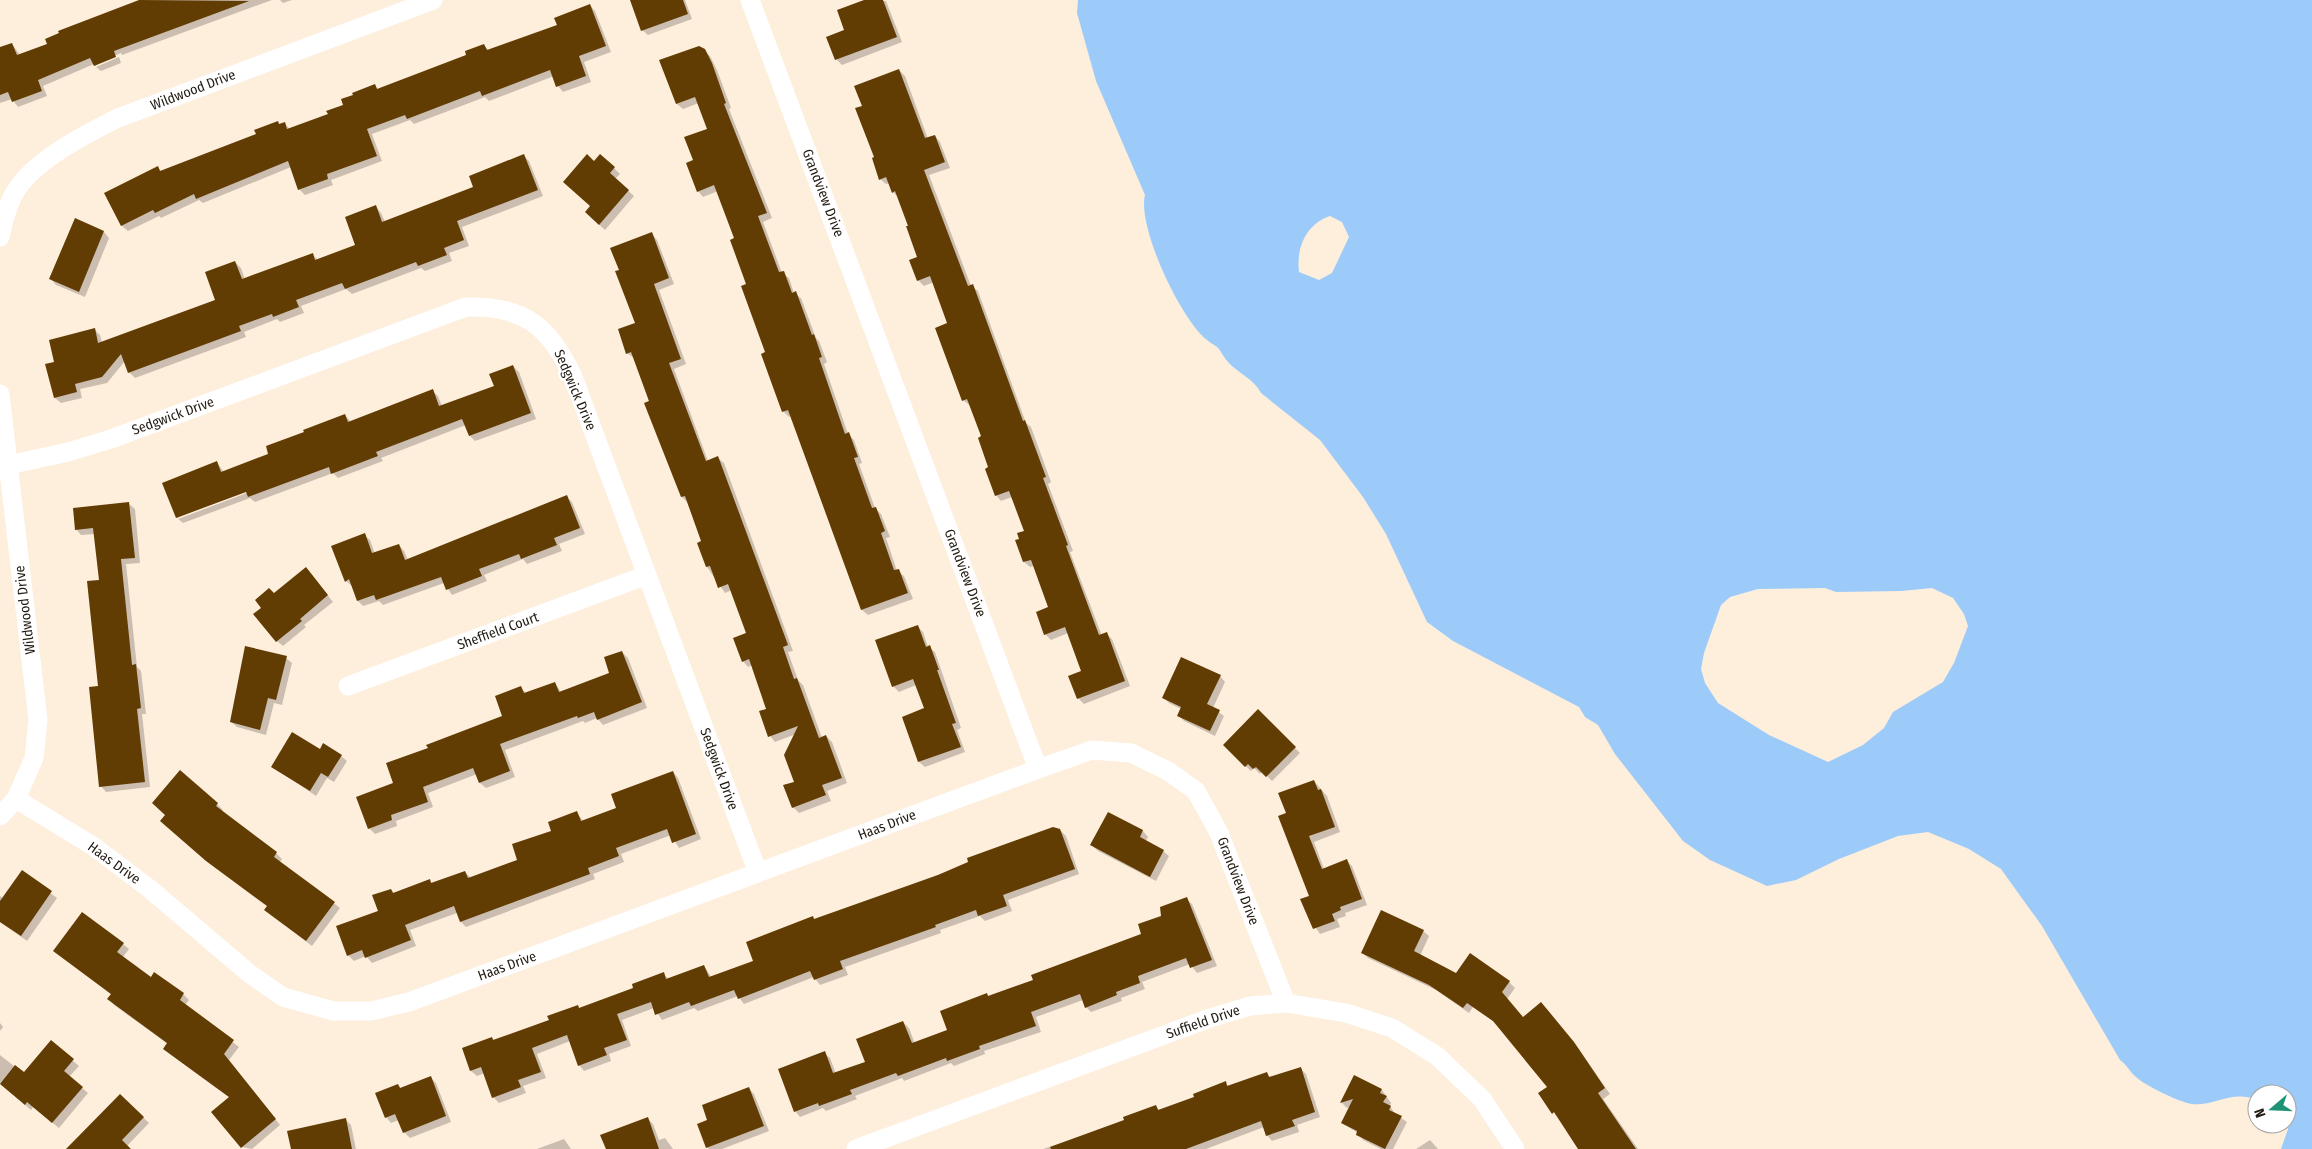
<svg xmlns="http://www.w3.org/2000/svg" width="2312" height="1149" font-family="'Fira Sans Condensed',sans-serif">
<rect width="100%" height="100%" fill="#feeedc"/>
<path fill="#9ccbfa" fill-rule="evenodd" d="M1078 0H2312V1149H2281L2288 1129 2286 1124 2287 1094H2257V1100C2233 1089 2212 1107 2192 1104 2179 1102 2146 1086 2136 1077 2130 1072 2127 1065 2120 1060L2042 926 2001 869 1969 849 1928 832 1898 836 1839 859 1796 880 1767 886 1710 860 1683 841 1615 754 1598 725 1585 717 1579 707 1453 641 1427 622 1386 534 1363 497 1320 440 1261 393C1253 378 1239 374 1228 362 1224 358 1222 353 1219 349 1216 345 1211 344 1207 340 1181 320 1137 227 1145 195L1096 81 1077 13ZM1330 216 1342 222 1349 237 1332 273 1319 280 1299 272C1296 248 1306 224 1330 216ZM1825 588 1836 592 1901 591 1932 588 1953 598 1964 614 1968 626 1954 663 1943 682 1893 712 1884 728 1863 745 1828 762 1769 735 1718 703 1705 683 1701 669 1704 653 1721 605 1730 597 1758 589Z"/>
<path fill="#0003" d="M141 0H272L122 55 121 53 96 64V66L94 64 43 86 47 96 18 107 12 99 0 103V49L12 44 20 55 49 45 60 34V32Z
M280 0H292L283 3Z
M631 0H685L692 19 648 35 642 30Z
M867 0 886 1 902 42 842 65 836 59 846 31Z
M590 5 595 11 611 52 584 62 591 82 563 92 558 86 554 76 489 101 485 97 414 124 410 120 372 134 382 161 331 180 333 185 305 195 300 190 291 167 203 203 199 200 161 218 159 216 128 231 122 226 106 194 158 168 162 172 285 124 290 129 329 115 375 86 379 90 468 56 484 46 490 51 558 26Z
M704 50 710 56 717 70 731 108 729 109 772 218 763 222 782 273 789 278 794 293 801 298 816 338 819 341 827 362 824 364 848 434 854 440 862 463 859 464 875 508 881 514 890 537 886 538 897 571 904 576 913 599 868 615 862 610 791 416 789 417 783 411 736 239 718 191 703 197 698 191 695 161 709 129 699 103 683 109 677 104 661 61Z
M119 57 121 63 101 71 96 67Z
M899 70 905 76 928 139 935 136 940 142 950 168 929 175 971 286 978 291 1026 423 1031 427 1051 482 1048 484 1073 551 1070 552 1102 636 1107 634 1112 639 1130 686 1084 704 1078 698 1083 672 1068 633 1051 640 1045 634 1050 608 1034 566 1030 567 1024 562 1021 540 1025 531 1012 497 1001 501 996 495 983 437 971 406 964 401 936 328 949 323 934 282 924 286 918 280 919 257 899 198 893 192 890 183 886 184 880 179 863 107Z
M524 156 529 161 543 196 462 227 469 246 449 253 452 261 425 271 421 268 352 294 346 289 301 306 304 313 280 322 277 319 244 332 246 337 135 378 129 372 125 361 107 383 80 389 82 398 61 403 55 398 46 365 56 362 94 329 100 335 102 343 217 301 235 262 241 268 245 280 312 254 318 260 357 245 376 207 381 213 385 222 475 188Z
M594 162 614 168 620 174 615 179 634 196 605 230 592 218Z
M76 220 104 232 109 238 85 297 56 285 51 279Z
M652 234 657 240 674 284 659 290 686 364 674 369 708 461 718 458 724 463 793 651 788 652 798 680 803 685 822 738 826 736 832 742 847 783 827 791 831 801 799 813 793 807 796 734 775 742 770 736 768 710 752 665 748 667 743 661 748 634 732 590 725 593 707 567 703 542 687 502 682 497 634 358 627 353 636 324 620 271Z
M513 366 519 372 536 419 475 441 470 436 466 425 381 458 383 461 338 478 333 473 255 502 250 498 183 523 178 519 252 491 251 488 177 518 164 483 217 463 224 472 270 454 345 415 351 422 432 391 438 396 442 406 495 386Z
M567 497 572 502 585 534 559 544 562 551 527 564 523 559 484 575 487 581 452 595 444 583 383 605 379 601 363 606 358 601 352 586 346 581 333 546 364 535 370 540 375 554 399 545 404 551 408 560Z
M129 504 135 509 140 563 126 564 137 667 141 671 146 714H142L150 787 106 792 101 786 100 581 95 534 81 535 76 529Z
M311 574 333 602 304 625 306 627 283 646 277 641 262 608Z
M917 626 923 632 928 647 935 652 961 728 957 730 965 752 925 767 919 762 903 717 925 709 916 685 899 692 893 686Z
M622 652 628 658 647 708 603 725 597 718 585 723 583 721 505 750 515 777 486 788 480 783 477 774 428 793 433 807 396 821 397 826 375 834 369 828 395 784 429 748 504 717 520 687 527 694 555 683 561 692 611 673Z
M286 658 292 663 282 705 274 703 266 735 237 727 231 722Z
M1220 676 1225 682 1213 708 1224 716 1215 736 1184 721 1178 715 1181 709 1169 703 1164 698Z
M1258 711 1300 753 1272 781 1262 771 1260 774 1254 768 1251 771 1224 745Z
M320 751 341 756 347 761 334 782 327 778 316 796 272 766Z
M180 772 217 804 223 810 221 812 276 853 282 859 280 862 340 908 312 946 271 915 266 910 268 906 166 815Z
M673 772 678 778 701 839 679 848 671 835 621 854 624 862 593 874 595 879 466 927 461 922 457 913 410 930 416 946 372 963 366 956 354 961 348 955 379 912 391 890 395 894 430 881 433 884 465 872 471 878 519 860 577 813 584 822 618 808Z
M1314 781 1327 796 1340 832 1314 842 1324 869 1347 861 1352 866 1367 905 1345 913 1346 916 1337 919 1340 927 1320 934 1313 924 1310 897 1288 814Z
M1109 813 1143 831 1148 837 1146 841 1163 851 1169 856 1156 881 1098 851 1092 845Z
M1060 830 1066 836 1079 874 1008 900 1012 911 985 921 980 916 940 930 941 933 845 967 848 975 820 985 814 977 744 1004 738 996 698 1011 694 1008 662 1020 654 1008 622 1020 631 1046 609 1054 611 1061 584 1071 579 1065 570 1041 537 1054 546 1078 523 1086 526 1093 499 1103 493 1097 485 1073 477 1076 471 1071 463 1048 492 1038 494 1040 551 1021 578 1006 580 1009 635 989 663 974 669 979 704 966 712 978 755 962 813 918 815 920Z
M22 872 57 898 27 941 0 922V896L3 898Z
M1186 899 1192 904 1217 966 1197 973 1190 964 1142 982 1145 989 1121 998 1122 1001 1091 1012 1086 1007 1083 1000 1036 1017 1041 1032 984 1051 985 1054 954 1066 951 1063 904 1081 902 1078 855 1096 857 1099 826 1111 823 1108 800 1117 795 1111 824 1053 830 1058 836 1074 866 1062 903 1022 909 1028 915 1044 948 1031 989 997 1035 980 1143 934Z
M1423 931 1429 936 1420 956 1457 974 1509 982 1515 988 1507 999 1523 1018 1547 1009 1579 1049 1610 1094 1603 1099 1638 1149H1581L1540 1094 1549 1088 1497 1024 1473 1007 1469 1013 1436 990 1368 958 1363 953Z
M123 944 129 949 123 957 152 979 183 994 189 1000 185 1005 239 1047 229 1060 280 1125 252 1149 242 1147 230 1098 170 1054 168 1044 114 1005 109 999 112 995 54 951Z
M0 1023 3 1027 0 1031Z
M51 1042 79 1066 69 1077 88 1093 59 1128 33 1107 31 1110 0 1083V1055L24 1074Z
M1300 1068 1306 1074 1320 1117 1297 1125 1299 1132 1272 1141 1267 1135 1264 1127 1206 1149H1043L1126 1121 1156 1106 1160 1111 1196 1097 1225 1083 1229 1086 1267 1074 1271 1078Z
M430 1077 436 1083 451 1122 410 1138 404 1132 399 1120 391 1123 386 1117 398 1085 401 1089Z
M1354 1077 1382 1090 1391 1103 1390 1106 1395 1114 1407 1122 1393 1149H1381L1363 1140 1358 1133 1342 1123 1350 1107 1347 1108 1342 1103Z
M749 1089 754 1094 769 1131 722 1149H709L707 1147 709 1121Z
M120 1095 149 1123 127 1146 129 1149H76Z
M648 1119 653 1124 659 1140 665 1138 673 1149H607Z
M346 1120 351 1125 356 1149H292Z
M564 1139 571 1149H537Z
M1430 1140 1438 1149H1416Z"/>
<path fill="#613c03" d="M139 0 249 1 114 51 116 57 94 66 90 58 38 80 42 91 12 102 8 92 0 95V47L12 43 17 55 47 44 45 39 59 33 58 31Z
M630 0H683L688 14 641 31Z
M864 0H883L897 37 835 60 826 37 844 30 837 10Z
M590 4 606 46 579 56 586 76 556 87 550 70 482 96 480 91 407 119 405 115 367 129 377 156 327 174 328 179 298 190 288 161 196 199 194 194 155 213 153 210 121 226 104 193 158 166 160 171 256 134 254 130 278 121 279 124 285 122 287 129 328 114 326 111 343 105 341 99 353 95 352 93 375 84 377 89 466 55 465 51 484 44 487 50 557 25 554 18Z
M699 46 705 49 712 63 726 103 724 104 767 213 758 216 779 272 784 271 792 293 796 291 812 335 814 334 822 357 819 358 845 434 849 432 858 457 854 458 872 508 876 507 885 531 881 533 894 570 899 569 908 593 861 610 788 410 782 412 761 354 765 352 741 286 746 284 730 240 734 238 714 185 697 192 686 163 693 160 684 137 707 129 695 97 676 104 659 60Z
M899 69 925 138 935 135 945 162 924 170 968 286 973 284 1023 421 1025 420 1046 477 1043 478 1068 545 1066 546 1099 635 1107 632 1125 681 1077 699 1068 676 1081 671 1065 627 1044 635 1036 612 1048 607 1031 560 1023 562 1015 540 1019 539 1017 533 1024 531 1009 491 995 496 985 469 988 467 978 438 981 436 967 399 962 401 935 328 947 323 930 276 917 281 909 260 917 257 906 226H908L895 191 892 193 886 177 879 180 872 158 874 157 855 108 862 106 854 86Z
M524 154 538 190 457 221 464 240 444 248 447 255 418 266 416 262 345 289 342 283 296 300 299 307 273 317 272 314 239 326 241 331 128 373 121 354 102 377 75 384 77 392 54 398 45 364 54 362 49 340 95 328 98 343 215 300 205 272 235 261 242 279 313 253 315 260 355 245 345 217 376 205 382 222 473 187 469 176Z
M587 154 594 161 600 154 615 167 610 173 629 190 599 225 585 212 590 206 563 182Z
M75 218 104 231 79 292 49 279Z
M652 232 669 278 654 284 681 359 669 363 706 461 718 456 788 645 783 647 794 679 797 678 819 738 826 735 842 778 822 785 826 795 792 808 783 785 794 782 784 755 798 726 768 737 759 711 766 709 749 659 742 662 733 638 746 633 728 584 718 588 710 566 706 567 697 543 701 541 685 496 681 497 644 403 649 401 631 352 626 354 618 329 635 323 615 271 619 270 610 248Z
M513 365 531 413 469 436 462 419 376 452 378 456 331 474 329 467 248 497 246 492 176 518 162 483 217 461 221 472 268 454 266 446 304 432 303 430 345 414 348 422 433 389 439 406 494 386 489 374Z
M567 495 580 528 554 538 557 545 521 559 519 554 479 569 482 576 446 590 441 577 376 600 374 595 357 601 349 579 345 582 331 546 365 533 372 553 399 544 405 560Z
M129 502 135 558 121 559 132 665 136 664 141 708 137 709 145 782 99 787 89 687 98 686 87 581 99 580 93 528 75 530 73 508Z
M306 567 328 595 300 619 302 621 276 642 253 614 261 608 255 600 269 588 274 593Z
M918 625 926 647 930 645 939 670H937L956 723 952 724 961 747 918 762 902 717 924 708 913 679 892 687 875 640Z
M245 646 287 656 276 700 268 698 260 730 230 722Z
M622 651 642 702 597 720 594 712 578 718 577 716 500 744 510 771 479 783 473 768 423 787 428 802 391 815 392 820 368 829 356 797 393 783 386 763 428 748 426 745 502 716 495 696 521 686 524 693 555 682 559 692 609 673 604 657Z
M1181 657 1221 675 1207 704 1220 710 1210 731 1177 716 1181 707 1162 698Z
M1258 709 1296 747 1266 777 1256 767 1253 769 1248 764 1245 767 1223 745Z
M292 732 320 749 323 743 342 755 328 777 321 773 310 791 271 767Z
M180 770 218 803 216 806 277 852 274 857 335 902 306 941 264 910 267 906 206 861 160 821 165 815 152 803Z
M673 771 696 834 672 843 667 829 616 848 619 856 588 868 590 874 460 922 454 906 405 925 411 940 365 958 362 950 347 956 336 926 378 911 372 895 391 889 393 893 430 879 431 883 465 871 468 878 517 860 512 844 551 831 548 822 577 811 581 821 616 808 611 794Z
M1314 780 1318 790 1321 789 1335 827 1309 836 1322 869 1347 859 1362 899 1340 907 1341 910 1332 914 1335 921 1313 929 1300 899 1309 896 1278 816 1286 813 1278 793Z
M1108 812 1143 830 1140 837 1164 850 1150 877 1090 845Z
M1053 827 1060 829 1075 869 1003 895 1007 906 978 916 976 910 935 925 936 927 840 961 843 969 814 980 810 971 738 999 734 990 691 1006 689 1002 655 1015 651 1002 617 1014 627 1040 604 1048 607 1055 578 1066 567 1035 532 1048 541 1072 518 1080 521 1087 492 1098 481 1067 470 1071 462 1048 492 1037 493 1040 549 1020 547 1016 578 1005 579 1008 633 988 632 984 664 972 666 979 704 965 709 977 753 961 746 942 813 916 814 919 938 875 968 862 967 858Z
M22 870 52 891 21 936 0 922V901Z
M1187 897 1212 960 1190 968 1186 958 1138 976 1140 983 1116 992 1117 995 1085 1008 1080 994 1031 1012 1036 1026 979 1046 980 1049 947 1061 946 1058 898 1076 896 1073 850 1090 852 1094 819 1106 818 1103 794 1112 778 1069 825 1051 833 1073 865 1062 856 1039 903 1021 912 1043 947 1030 940 1011 987 993 988 996 1033 980 1031 975 1141 934 1138 924 1161 916 1160 907Z
M1381 910 1424 930 1414 951 1456 973 1470 953 1510 981 1502 992 1523 1017 1541 1002 1574 1042 1605 1088 1598 1093 1636 1149H1578L1554 1112 1552 1114 1538 1093 1547 1087 1493 1021 1467 1003 1463 1008 1429 985 1361 953Z
M82 912 124 943 117 952 151 977 154 972 184 993 180 1000 234 1040 224 1054 276 1119 241 1148 211 1112 229 1097 163 1049 167 1043 107 999 111 994 53 951Z
M51 1040 74 1059 64 1071 83 1087 52 1123 27 1102 25 1105 0 1084 15 1065 24 1072Z
M1301 1067 1315 1112 1292 1120 1295 1126 1266 1136 1261 1121 1186 1149H1051L1050 1147 1124 1120 1123 1117 1156 1105 1158 1110 1194 1097 1193 1094 1226 1081 1227 1086 1267 1072 1269 1077Z
M1354 1075 1382 1089 1380 1093 1387 1096 1383 1102 1391 1106 1389 1110 1402 1116 1385 1149 1356 1135 1357 1131 1341 1123 1353 1099 1340 1103Z
M431 1076 446 1116 403 1133 395 1114 385 1118 375 1093 398 1084 400 1088Z
M749 1087 764 1126 706 1148 697 1124 707 1120 702 1105Z
M120 1094 144 1117 122 1140 131 1149H66Z
M648 1117 659 1149H606L600 1135Z
M346 1118 352 1149H291L287 1131Z"/>
<g fill="none" stroke-linecap="round" stroke-linejoin="round">
<path stroke="#fff" stroke-width="19" d="M750 0 1038 769 1092 750 1131 753 1168 771 1196 791 1219 833 1286 1003
M0 237C3 223 7 205 15 192 33 161 86 134 118 118L433 0
M0 394 38 720 34 758 16 799 0 816
M8 465 68 452 111 439 466 307C524 305 550 327 573 377L758 873
M348 686 647 575
M16 799 93 846 150 889 250 974 283 997 333 1011H371L409 1002 1038 769
M856 1149 1210 1018 1250 1006 1286 1003 1346 1013 1392 1028 1437 1056 1482 1099 1515 1149"/>
</g>
<g text-anchor="middle" dominant-baseline="central" stroke-width="5" stroke-linejoin="round" paint-order="stroke">
<g font-size="14" fill="#211a12" stroke="#fff">
<text transform="translate(193 90) rotate(-21)">Wildwood Drive</text>
<text transform="translate(823 193) rotate(69)">Grandview Drive</text>
<text transform="translate(575 390) rotate(67)">Sedgwick Drive</text>
<text transform="translate(173 416) rotate(-20)">Sedgwick Drive</text>
<text transform="translate(965 573) rotate(69)">Grandview Drive</text>
<text transform="translate(25 610) rotate(-97)">Wildwood Drive</text>
<text transform="translate(498 631) rotate(-20)">Sheffield Court</text>
<text transform="translate(719 769) rotate(70)">Sedgwick Drive</text>
<text transform="translate(887 825) rotate(-21)">Haas Drive</text>
<text transform="translate(114 863) rotate(36)">Haas Drive</text>
<text transform="translate(1238 881) rotate(69)">Grandview Drive</text>
<text transform="translate(507 966) rotate(-20)">Haas Drive</text>
<text transform="translate(1203 1022) rotate(-19)">Suffield Drive</text>
</g>
</g>
<g transform="translate(2272 1109) rotate(251)"><circle r="24" fill="#ffffff" stroke="#a6a3a0"/>
<path d="M0-4L9 19L0 12L-9 19Z" fill="#1d9275"/>
<text y="-8" font-size="14" font-weight="bold" text-anchor="middle" fill="#211a12">N</text>
</g>
</svg>
